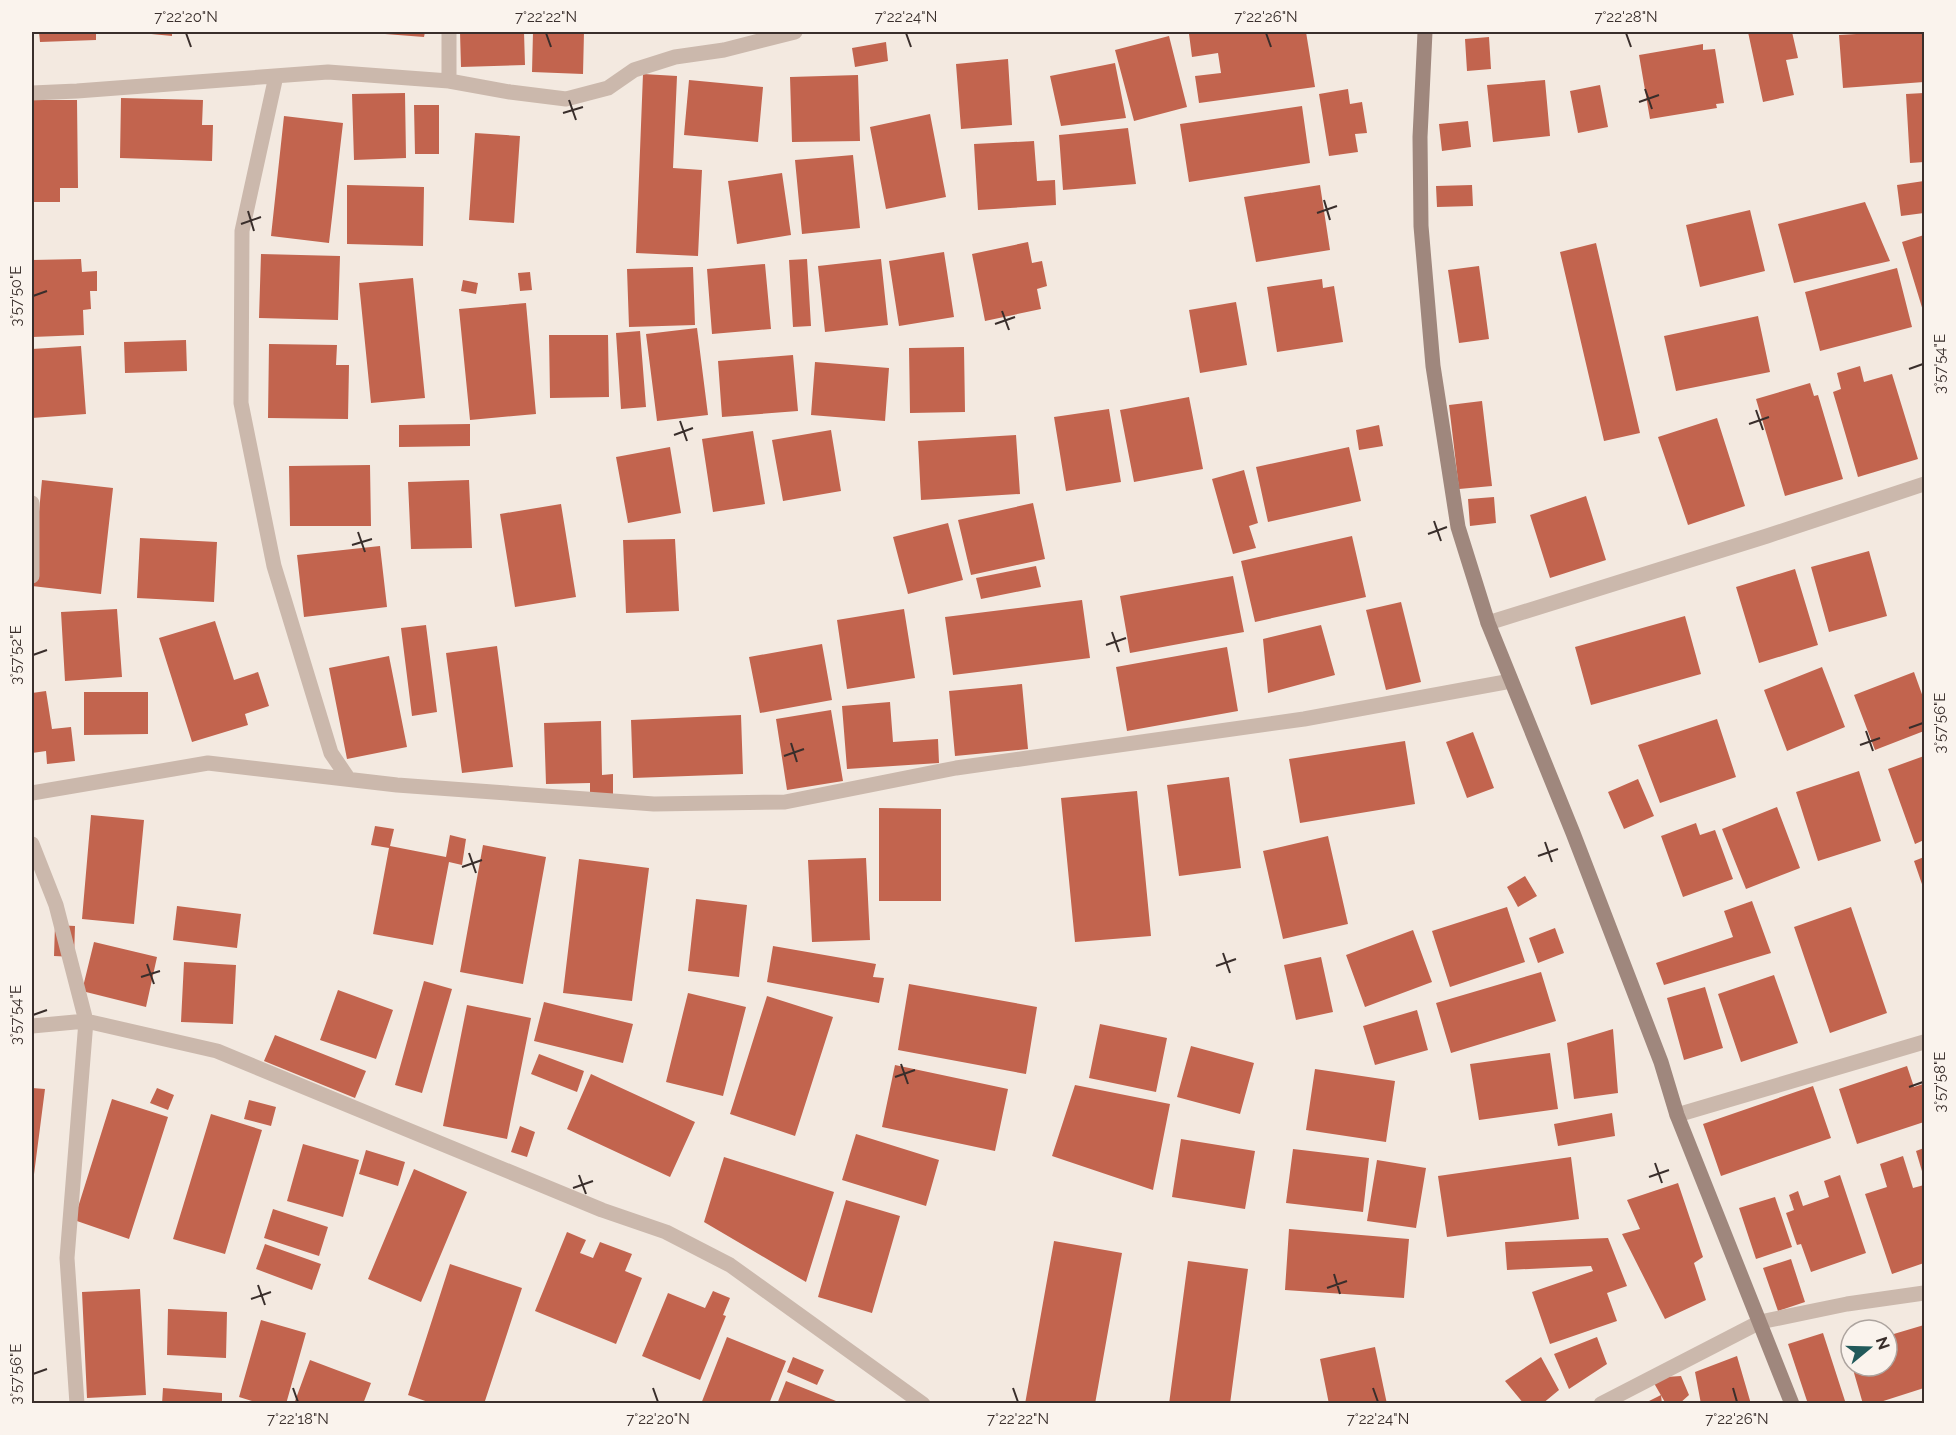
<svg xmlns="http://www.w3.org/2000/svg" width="1956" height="1435" font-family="Raleway,sans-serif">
<rect width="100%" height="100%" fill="#f3e9e0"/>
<path fill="#c2644e" d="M39 32H96V40L40 42Z
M141 32H172V36L141 33Z
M372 32H425L424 37 372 33Z
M460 32H524L525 65 461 67Z
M533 32H584L583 74 532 72Z
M1210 32H1306L1315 87 1199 103 1195 76 1221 73 1218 53 1192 57 1189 34Z
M1748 32H1792L1798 58 1786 60 1794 95 1763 102Z
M1891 32H1924V82L1843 88 1839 35Z
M1169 36 1187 107 1134 121 1115 50Z
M1489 37 1491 69 1467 71 1465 39Z
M886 42 888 61 855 67 852 48Z
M1703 44V50L1715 49 1724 103 1716 104 1717 108 1650 119 1639 55Z
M1008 59 1012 125 961 129 956 64Z
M1115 63 1126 118 1061 126 1050 76Z
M643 74 677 76 673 168 702 170 698 256 636 253Z
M858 75 860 141 792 142 790 77Z
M689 80 763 87 758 142 684 135Z
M1545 80 1550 136 1493 142 1487 85Z
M1600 85 1608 127 1578 133 1570 91Z
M1348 89 1350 104 1362 102 1367 133 1355 134 1358 152 1329 156 1319 94Z
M405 93 406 158 354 160 352 94Z
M1924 93V162L1910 163 1906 94Z
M121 98 203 100 202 125H213L212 161 120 158Z
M32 100H77L78 188H60V202H32Z
M414 105H439V154H415Z
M1302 106 1310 163 1189 182 1180 124Z
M930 114 946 197 886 209 870 127Z
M284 116 343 123 329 243 271 236Z
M1468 121 1471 147 1442 151 1439 124Z
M1128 128 1136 184 1063 190 1059 135Z
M475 133 520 136 514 223 469 220Z
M1034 141 1037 181 1055 180 1056 205 978 210 974 144Z
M853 155 860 228 802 234 795 160Z
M782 173 791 235 737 244 728 181Z
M1924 181V213L1901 216 1897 185Z
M347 185 424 187 423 246 347 244Z
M1320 185 1330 250 1256 262 1244 197Z
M1472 185 1473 206 1437 207 1436 186Z
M1865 202 1890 261 1794 283 1778 224Z
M1750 210 1765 271 1700 287 1686 225Z
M1924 235V314L1902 242Z
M1028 242 1032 263 1042 261 1047 286 1037 289 1041 309 985 321 972 254Z
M1596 243 1640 433 1604 441 1560 252Z
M944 252 954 317 899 326 889 261Z
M261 254 340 256 338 320 259 318Z
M81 259 82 272 97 271V291H90L91 309 83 310 84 335 32 337V260Z
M807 259 811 326 793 327 789 260Z
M881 259 888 325 825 332 818 266Z
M765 264 771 329 712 334 707 269Z
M1479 266 1489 339 1459 343 1448 270Z
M693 267 695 325 629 327 627 269Z
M1897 268 1912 327 1820 351 1805 292Z
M530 272 532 290 520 291 518 273Z
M413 278 425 398 371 403 359 283Z
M1322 279 1323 288 1334 286 1343 342 1277 352 1267 287Z
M463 280 478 283 476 294 461 291Z
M1236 302 1247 365 1200 373 1189 310Z
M526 303 536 414 470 420 459 309Z
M1758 316 1770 372 1676 391 1664 336Z
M697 328 708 415 657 421 646 334Z
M640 331 646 407 621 409 616 333Z
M549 335H608L609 397 550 398Z
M186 340 187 371 125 373 124 342Z
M269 344 337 345 336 365H349L348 419 268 418Z
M81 346 86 414 32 418V349Z
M964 347 965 412 910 413 909 348Z
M793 355 798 411 722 417 718 361Z
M815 362 889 368 885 421 811 415Z
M1860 366 1864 382 1892 374 1918 459 1858 477 1833 392 1841 389 1837 373Z
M1810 383 1814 396 1818 395 1843 479 1785 496 1756 399Z
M1189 397 1203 469 1134 482 1120 410Z
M1482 401 1492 486 1459 489 1449 405Z
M1109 409 1121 482 1066 491 1054 417Z
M1717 418 1745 506 1688 525 1658 437Z
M470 424V446L399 447V425Z
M1379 425 1383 446 1359 450 1356 430Z
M831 430 841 491 783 501 772 440Z
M753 431 765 504 713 512 702 439Z
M1016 435 1020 494 921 500 918 441Z
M670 447 681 513 628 523 616 457Z
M1349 447 1361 501 1268 522 1256 467Z
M370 465 371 526H290L289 466Z
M1244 470 1258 523 1249 526 1256 548 1233 554 1212 479Z
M42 480 113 488 101 594 32 586Z
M469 480 472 548 411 549 408 482Z
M1586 496 1606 560 1550 578 1530 515Z
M1494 497 1496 523 1470 526 1468 499Z
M1033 503 1045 559 971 575 958 520Z
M561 504 576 597 515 607 500 514Z
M948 523 963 580 908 594 893 537Z
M1352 536 1366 597 1255 622 1241 561Z
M140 538 217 542 214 602 137 598Z
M675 539 679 611 626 613 623 540Z
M380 546 387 607 304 617 297 555Z
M1869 551 1887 616 1829 632 1811 567Z
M1036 566 1041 587 981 599 976 578Z
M1795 569 1818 645 1759 663 1736 587Z
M1233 576 1244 632 1130 653 1120 596Z
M1082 600 1090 658 953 675 945 617Z
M1401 602 1421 682 1386 690 1366 610Z
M117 609 122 677 65 681 61 612Z
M904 609 915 678 847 689 837 620Z
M1685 616 1701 674 1591 705 1575 647Z
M215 621 234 680 258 672 269 706 245 714 248 725 192 742 159 638Z
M426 625 437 712 412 716 401 628Z
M1321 625 1335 675 1268 693 1263 639Z
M822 644 832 700 760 713 749 657Z
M497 646 513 767 462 773 446 653Z
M1227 647 1238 711 1127 731 1116 667Z
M389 656 407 747 347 759 329 668Z
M1822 667 1845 727 1787 751 1764 690Z
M1914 672 1924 700V731L1875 750 1854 695Z
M1022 684 1028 749 955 756 949 691Z
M46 691 52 729 71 727 75 761 47 764 46 751 32 753V693Z
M84 692H148V734L84 735Z
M890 702 893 742 938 739 939 763 847 769 842 706Z
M831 710 843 781 787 790 776 719Z
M741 715 743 774 633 778 631 720Z
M1717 719 1736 777 1660 803 1638 745Z
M601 721 602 775 613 774V801L590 802V783L546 784 544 723Z
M1473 732 1494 788 1467 798 1446 742Z
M1405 741 1415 804 1300 823 1289 759Z
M1924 756V840L1915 844 1888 769Z
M1859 771 1881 841 1818 861 1796 792Z
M1229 777 1241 868 1179 876 1167 785Z
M1638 779 1654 816 1624 829 1608 792Z
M1137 791 1151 936 1075 942 1061 798Z
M1777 807 1800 868 1746 889 1722 829Z
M879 808 941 809V901H879Z
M91 815 144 820 134 924 82 919Z
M1696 823 1700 835 1715 830 1733 879 1683 897 1661 836Z
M375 826 394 829 390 846 446 857 450 835 466 839 462 865 449 862 433 945 373 934 389 848 371 845Z
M1328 836 1348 924 1283 939 1263 851Z
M483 845 546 857 523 984 460 972Z
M1924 857V890L1914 861Z
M866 858 870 940 812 942 808 860Z
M579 859 649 868 632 1001 563 993Z
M1525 876 1537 896 1518 907 1507 887Z
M696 899 747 905 739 977 688 971Z
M1752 901 1771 953 1664 985 1656 963 1733 937 1724 911Z
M177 906 241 914 237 948 173 940Z
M1507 907 1525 962 1450 987 1432 931Z
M1851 907 1887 1013 1830 1033 1794 927Z
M55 925 75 926 74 957 54 956Z
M1555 928 1564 953 1538 963 1529 938Z
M1413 930 1432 982 1365 1007 1346 955Z
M94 942 157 957 146 1007 82 991Z
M773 946 876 964 873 977 884 978 879 1003 767 982Z
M1321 957 1333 1012 1296 1020 1284 965Z
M184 962 236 965 233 1024 181 1022Z
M1541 972 1556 1021 1451 1053 1436 1003Z
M1774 975 1798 1043 1741 1062 1718 994Z
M424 981 452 989 422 1093 395 1085Z
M909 984 1037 1007 1026 1074 898 1050Z
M1705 987 1723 1048 1684 1060 1667 998Z
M338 990 393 1010 376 1059 320 1040Z
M688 993 746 1007 723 1096 666 1082Z
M767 996 833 1017 795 1136 730 1114Z
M544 1002 633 1024 623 1063 534 1041Z
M467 1005 531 1018 507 1139 443 1126Z
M1417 1010 1428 1050 1375 1065 1363 1026Z
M1100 1024 1167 1038 1156 1092 1089 1078Z
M1613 1029 1618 1093 1574 1099 1567 1043Z
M275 1035 366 1071 355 1098 264 1061Z
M1191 1046 1254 1063 1240 1114 1177 1097Z
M1550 1053 1558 1109 1479 1120 1470 1064Z
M539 1054 584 1071 577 1092 531 1074Z
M895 1065 1008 1089 995 1151 882 1127Z
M1907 1066 1914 1087 1923 1084 1924 1089V1122L1857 1144 1839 1089Z
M1315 1069 1395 1081 1386 1142 1306 1130Z
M591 1074 695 1122 670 1177 567 1129Z
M1075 1085 1170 1104 1153 1190 1052 1156Z
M1813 1086 1831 1138 1721 1176 1703 1124Z
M32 1088 45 1089 33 1182H32Z
M157 1088 174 1095 168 1110 150 1103Z
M112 1099 168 1117 129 1239 74 1220Z
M249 1100 276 1107 271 1126 244 1119Z
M1612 1113 1615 1136 1558 1146 1554 1124Z
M211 1114 262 1130 225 1254 173 1239Z
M520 1126 535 1132 527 1157 511 1152Z
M856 1134 939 1160 926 1206 842 1180Z
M1181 1139 1255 1151 1245 1209 1172 1197Z
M303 1144 359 1160 343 1217 287 1201Z
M1924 1148V1178L1916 1151Z
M1293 1149 1369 1158 1363 1212 1286 1203Z
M366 1150 405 1162 398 1186 359 1174Z
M1903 1156 1913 1188 1924 1185V1263L1892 1274 1865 1194 1887 1187 1880 1164Z
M724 1157 834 1192 806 1282 704 1222Z
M1571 1157 1579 1219 1447 1237 1438 1176Z
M1377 1160 1426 1168 1416 1228 1367 1221Z
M414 1169 467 1192 421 1302 368 1279Z
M1840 1175 1866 1253 1811 1272 1801 1244 1797 1245 1786 1213 1794 1210 1789 1195 1798 1191 1803 1206 1829 1197 1824 1181Z
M1678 1183 1703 1257 1694 1263 1706 1300 1665 1319 1622 1234 1640 1229 1627 1200Z
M1775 1197 1792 1247 1756 1259 1739 1208Z
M846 1200 900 1216 872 1313 818 1297Z
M273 1209 328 1227 319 1256 264 1238Z
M1289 1229 1409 1239 1404 1298 1285 1290Z
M567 1232 586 1240 580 1253 593 1258 600 1242 632 1254 625 1271 642 1278 616 1344 535 1311Z
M1608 1238 1627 1286 1607 1293 1617 1321 1550 1344 1532 1292 1593 1271 1591 1266 1507 1270 1505 1242Z
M1054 1241 1122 1253 1095 1404H1025Z
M265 1244 321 1264 312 1290 256 1269Z
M1791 1259 1805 1302 1778 1311 1763 1268Z
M1188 1261 1248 1269 1230 1404H1169Z
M450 1264 522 1288 484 1404H434L408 1395Z
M140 1289 146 1395 87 1398 82 1292Z
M713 1291 730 1298 723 1315 726 1316 700 1380 642 1356 668 1293 705 1308Z
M168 1309 227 1312 226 1358 167 1355Z
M261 1320 306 1333 286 1404H262L239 1397Z
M1924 1325V1388L1874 1404H1863L1852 1366H1887V1336Z
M1823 1333 1846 1404H1808L1788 1344Z
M727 1337 786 1361 769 1404H701Z
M1597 1337 1607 1364 1569 1389 1554 1354Z
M1375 1347 1387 1404H1329L1320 1359Z
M1737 1356 1751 1404H1701L1695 1372Z
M793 1357 824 1370 817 1385 787 1372Z
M1541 1357 1559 1390 1542 1404H1524L1505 1381Z
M310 1360 371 1383 363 1404H294Z
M1681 1376 1689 1395 1679 1404H1666L1651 1378Z
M786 1381 841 1403V1404H777Z
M163 1388 222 1393V1404H162Z
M1661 1395 1662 1404H1643Z"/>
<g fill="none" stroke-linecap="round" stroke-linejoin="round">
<path stroke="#cbb8ac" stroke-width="15" d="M449 32V81
M276 76 242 231 241 403 274 566 331 753 348 778
M32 93 77 91 328 72 449 81 510 92 566 99 608 88 634 70 675 57 724 50 795 32
M32 503V576
M1488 623 1767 536 1924 484
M32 793 208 763 397 785 654 804 785 802 956 768 1304 719 1511 681
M32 844 56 905 86 1021 67 1258 77 1404
M32 1026 86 1021 217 1051 602 1210 666 1232 730 1265 923 1404
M1677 1115 1924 1042
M1601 1404 1760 1322 1847 1304 1924 1293"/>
<path stroke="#9f877d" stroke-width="15" d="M1425 32 1420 137 1421 226 1433 366 1458 527 1488 623 1573 833 1661 1062 1677 1115 1792 1404"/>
</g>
<path fill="none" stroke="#392e2b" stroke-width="2" d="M186 33 191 47M546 33 551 47M906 33 911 47M1266 33 1271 47M1626 33 1631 47M1645 89 1652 109M569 100 576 120M1639 102 1659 95M563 113 583 107M1324 200 1330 220M248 211 254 231M1317 213 1337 206M241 224 261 217M33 296 47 291M1002 311 1009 330M995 324 1015 317M1909 369 1923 364M1756 410 1763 430M680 421 687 441M1749 424 1769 417M674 435 693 428M1434 521 1441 541M358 532 365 552M1428 534 1447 527M352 545 372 539M1112 632 1119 652M1106 645 1126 638M33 655 47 650M1909 728 1923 723M1866 731 1873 751M791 743 797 762M1860 745 1880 738M784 756 804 749M1545 842 1552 862M469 853 476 873M1538 856 1558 849M462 867 482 860M1223 953 1230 973M147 964 154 984M1216 966 1236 959M141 977 160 971M33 1015 47 1010M901 1064 908 1084M895 1077 915 1070M1909 1087 1923 1082M1655 1163 1662 1183M579 1175 586 1194M1649 1177 1669 1170M573 1188 593 1181M1334 1274 1340 1294M258 1285 265 1305M1327 1288 1347 1281M251 1299 271 1292M33 1374 47 1369M293 1388 298 1402M653 1388 658 1402M1013 1388 1018 1402M1373 1388 1378 1402M1733 1388 1737 1402"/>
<rect width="1956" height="1435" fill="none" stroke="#faf3ed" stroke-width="66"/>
<g transform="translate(1869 1348) rotate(71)"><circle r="28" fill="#faf3ed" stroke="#ada49f" stroke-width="1.5"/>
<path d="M0-4.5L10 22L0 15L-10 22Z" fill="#21595a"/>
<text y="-9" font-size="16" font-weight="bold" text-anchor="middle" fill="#392e2b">N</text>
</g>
<rect x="33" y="33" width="1890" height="1369" fill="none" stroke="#392e2b" stroke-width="2"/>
<g font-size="15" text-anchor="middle" fill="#392e2b">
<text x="186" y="22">7°22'20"N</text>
<text x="546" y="22">7°22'22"N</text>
<text x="906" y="22">7°22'24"N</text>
<text x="1266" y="22">7°22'26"N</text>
<text x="1626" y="22">7°22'28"N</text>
<text transform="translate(16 296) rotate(-90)" y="5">3°57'50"E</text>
<text transform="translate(1940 364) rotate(-90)" y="5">3°57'54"E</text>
<text transform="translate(16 655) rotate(-90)" y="5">3°57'52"E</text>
<text transform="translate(1940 723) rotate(-90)" y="5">3°57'56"E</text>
<text transform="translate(16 1015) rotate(-90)" y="5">3°57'54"E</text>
<text transform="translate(1940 1082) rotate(-90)" y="5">3°57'58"E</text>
<text transform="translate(16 1374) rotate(-90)" y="5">3°57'56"E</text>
<text x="298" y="1424">7°22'18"N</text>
<text x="658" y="1424">7°22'20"N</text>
<text x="1018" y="1424">7°22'22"N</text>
<text x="1378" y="1424">7°22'24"N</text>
<text x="1737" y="1424">7°22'26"N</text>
</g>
</svg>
